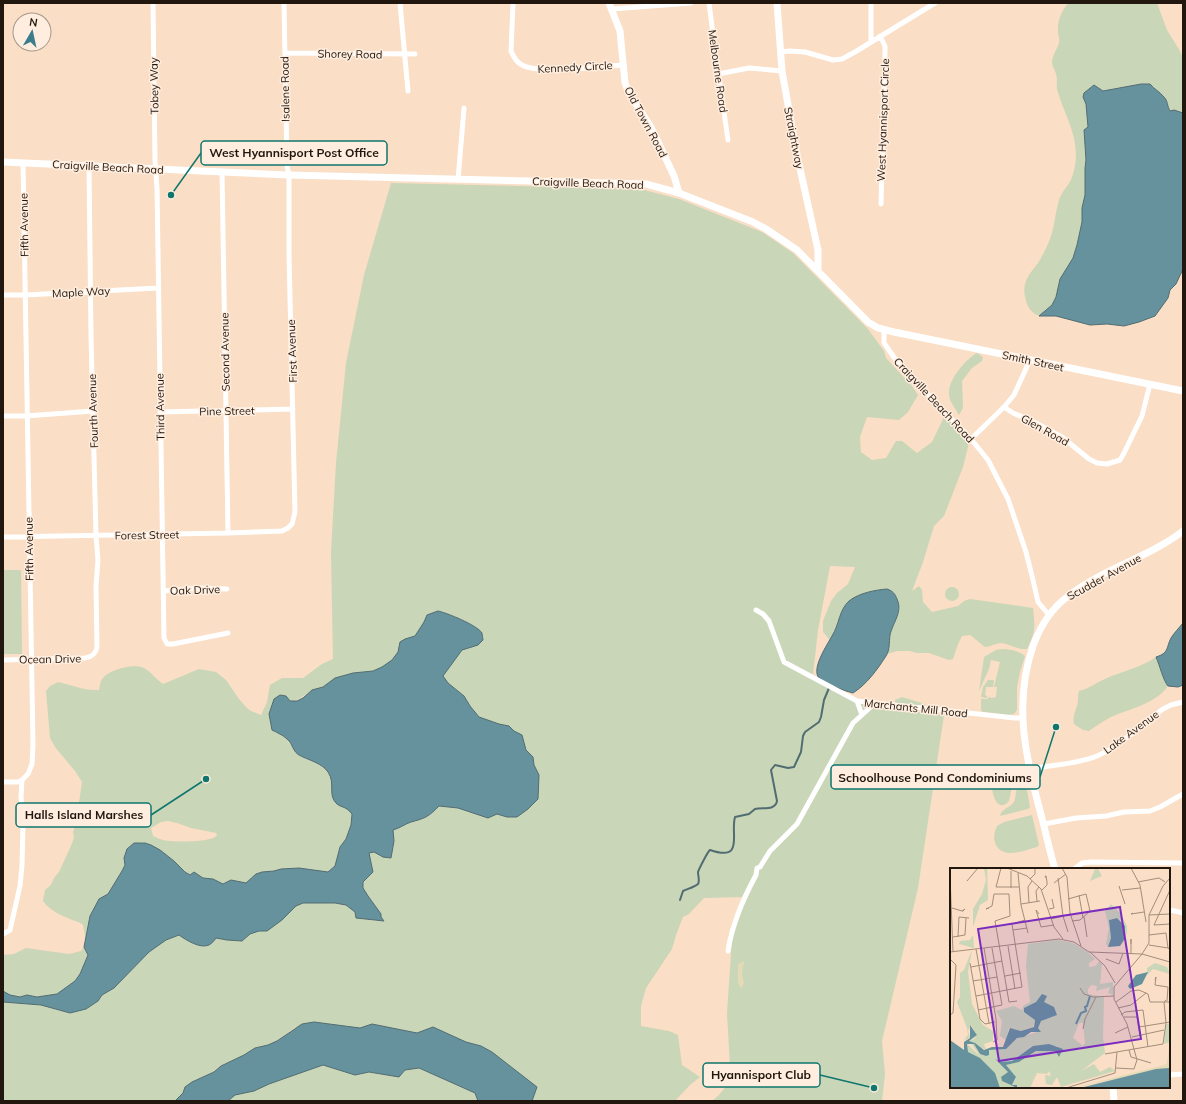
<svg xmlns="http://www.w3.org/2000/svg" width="1186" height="1104" font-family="Mulish,sans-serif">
<rect width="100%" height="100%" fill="#fadec5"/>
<path fill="#cad6b8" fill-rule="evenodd" d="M1068 3H1157L1167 30 1180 51 1183 58V113L1174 110 1170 111 1164 96 1154 89 1141 84 1103 91 1095 85 1086 91 1083 97 1086 104 1088 127 1084 130 1086 160 1085 168V195L1082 208V222L1077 245 1073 258 1060 279 1056 297 1052 305 1039 316C1032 313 1028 308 1026 301 1021 283 1028 276 1038 263 1043 255 1047 247 1050 239 1055 226 1055 213 1059 200 1062 190 1071 184 1073 174 1083 141 1065 118 1057 89 1056 84 1058 79 1056 74 1055 70 1053 68 1052 63 1052 55 1057 50 1059 43 1060 39 1058 35 1058 31 1057 21 1062 11 1068 3Z
M391 183 640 189 679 199 762 232 793 253 868 329 884 351 886 358 912 386 918 395 908 412 899 420 867 417 860 437 861 452 872 460 886 458 896 441H902L917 453 932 442 944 417 951 420 962 434 969 441 968 447 963 467 944 516 934 526 923 562 912 591 919 586 922 590 923 602 932 612 958 606 964 601 970 599 1033 608C1035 628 1036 630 1027 649 1018 650 1010 644 1001 643 996 643 990 647 985 647L970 635 962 636 958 644 953 659 949 660 929 653H917L910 651H897L887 654C889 648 889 641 890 635 894 616 907 609 891 591L844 607 837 622 833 636 830 640 823 632V621L831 601 837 593 848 584 855 567 830 566 818 630 813 674 828 685 855 698 872 702 885 708 944 715 918 888 882 1041 885 1074 882 1101H712L719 1095 726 1086 730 1066 727 1013 733 925 743 897 704 898 689 914 683 917 676 935 672 949 646 988 641 1006V1026L669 1031 678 1035 682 1065 700 1077 690 1085 675 1101H532L537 1088 504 1061 494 1055 417 1033 372 1024 360 1028 314 1022 294 1028 277 1041 268 1045 255 1048 244 1055 221 1066 214 1072 185 1087 183 1093 175 1101H3V1002L41 1005 61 1011 73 1012 86 1009 98 1001 102 995 114 988 149 952 166 940 179 935C189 942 198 945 210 944L216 938 227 940 242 941 250 934 259 931H267L282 920 296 906 303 903H335L346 905 355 912 356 918 378 921 361 885 369 853 374 852 387 833 431 805 538 774 534 765 479 717 468 703 450 690 443 676 462 650 465 649 401 655 383 668 312 690C304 695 300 700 290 702L272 730C278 733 285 736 290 742 293 746 294 752 299 755 302 757 307 757 310 759 334 773 333 779 337 805L347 808 352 814 351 825 346 839 340 847 335 866 328 872 299 868 281 869 274 871 262 872 256 874 246 883 231 880 223 884 213 879 203 878 198 874 190 875 185 873 174 861 160 850 145 843 141 842 124 858 125 865 122 871 108 894 96 904 90 916 86 941 83 925C80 922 78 922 75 921 63 916 51 912 43 901L45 890 51 885 54 878 59 872 70 848 74 838 73 832 76 823 82 782 75 771 55 747 50 738 46 691 50 686 58 682C72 685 84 691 99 690 100 686 100 681 103 678 109 670 134 663 144 668 151 672 156 679 163 684L199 669 216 672 226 680 239 699 247 708 251 711 261 715 267 702 270 685 282 678H303L322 664 333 659 331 552 336 463 346 363 364 275ZM168 821 177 823 191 828 216 833 217 835C213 842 181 842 171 841 165 841 159 839 153 836L151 828 161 822Z
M977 353 983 357 982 361 972 368 962 381 963 408 959 415C955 407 948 401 949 391 950 378 966 359 977 353Z
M3 570H21L22 654H3Z
M945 594a7 7 0 1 1 14 0a7 7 0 1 1-14 0Z
M1002 649C1010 649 1019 651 1025 656L1020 672 1017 687V710L1014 714 1008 715 983 712 981 710V699H988V697L992 698 996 697 997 687H994L1000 662 991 660 989 669 979 691 984 657 996 650Z
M1156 657C1160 666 1163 680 1168 686 1154 705 1131 708 1111 717 1103 721 1096 726 1089 731L1083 730 1074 724C1072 716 1077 709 1078 701 1078 697 1078 695 1079 691 1089 689 1097 682 1107 678 1123 671 1142 667 1156 657Z
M988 680H994L993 687H986L985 695 987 696V698L981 697 983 687Z
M902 697 925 704 926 705 925 707 924 706 895 703V700Z
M998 775C1006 775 1009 781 1014 786L1011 791 1009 801C996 816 989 787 993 778Z
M1019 786H1022L1027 790 1030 807 1028 809 1000 816C1002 808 1010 808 1014 802 1017 796 1014 791 1019 786Z
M1032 815 1039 845 1037 847C1025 850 1004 860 996 845 993 839 994 833 997 826L1004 822Z
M84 947 88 955 80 974 75 981 57 994 37 997 27 995 20 997 10 995 3 991V955L14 954 26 948 69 954 81 951Z
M323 1065 355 1075 369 1072 399 1077 405 1070 418 1068 475 1093 478 1101H228L235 1095 254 1091 269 1084Z"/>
<path fill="#e4dab5" d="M744 961 742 974 744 983 742 988C735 984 739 972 738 964Z"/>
<path fill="#65929d" stroke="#516d72" d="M1141 84H1150C1154 89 1160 92 1164 97 1168 101 1167 106 1170 111L1174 110 1183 113V269L1176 284 1170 290 1168 298 1155 316 1139 322 1124 326 1107 324 1090 325 1056 316H1039L1052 305 1056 297 1060 279 1073 258 1077 245 1082 222V208L1085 195V168L1086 160 1084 130 1088 127 1086 104 1083 97 1084 93 1094 85 1103 91Z
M887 589C893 591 895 594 897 599 903 612 893 622 890 635 889 642 890 650 886 656 877 670 867 684 853 693 845 691 825 684 819 678 811 669 827 645 832 636 839 625 839 610 849 601 859 593 875 590 887 589Z
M438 611C447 613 477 625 482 633 482 634 483 639 483 640L478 645 462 650 443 676 448 683 464 696 470 706 479 717 499 724 509 726 514 731 522 735 526 750 533 757 534 765 539 775 538 799 528 809 517 817H507L497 814 488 818 458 808 439 806C428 817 426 818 411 822 405 824 400 828 393 830L394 841 391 858 383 857 374 852 369 853 373 872 363 882V888L368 896 381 914V917L384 921 356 918 355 912 346 905 335 903H303L296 906 282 920 267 931H259L250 934 242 941 227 940 216 938C214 941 212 943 209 945 200 949 186 940 179 935L166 940 149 952 114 988 102 995 98 1001 86 1009 70 1013 41 1005 3 1002V991L10 995 20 997 27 995 37 997 57 994 75 981 80 974 88 955 84 947 90 916 99 899 108 894 122 871 125 865 124 858 127 849 134 843H145L151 845 160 850 174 861 185 872 190 875 194 872 203 878 213 879 223 884 231 880 246 883 256 874 262 872 274 871 281 869 299 868 328 872 335 866 340 847 346 839 351 825 352 814C346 806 342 808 337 804 327 795 336 784 328 772 322 763 308 760 299 755 294 752 293 747 290 742 285 736 278 733 272 730L269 714 274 699 280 695 286 696 290 701H297L303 698 312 690 323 687 335 678 353 673 373 671 382 667 392 660 398 652 400 642 405 639 415 636 424 622 427 615Z
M1183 623V685L1178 687 1168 686C1163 680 1160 666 1156 657 1169 653 1166 648 1171 638 1174 633 1179 628 1183 623Z
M314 1022 360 1028 372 1024 417 1033 433 1027 466 1042 481 1046 492 1052 537 1087 532 1101H478L475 1093 419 1068 405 1070 399 1077 369 1072 355 1075 323 1065 269 1084 254 1091 235 1095 228 1101H175L183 1093 185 1087 192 1082 214 1072 221 1066 244 1055 255 1048 268 1045 277 1041 302 1024Z"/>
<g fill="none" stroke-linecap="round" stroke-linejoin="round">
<path stroke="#516d72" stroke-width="2" d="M680 900 683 891C687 889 695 887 698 884 700 881 698 876 698 872 699 869 708 851 710 850 745 862 730 834 735 817L749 814 755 809C763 807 775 811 777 801L771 770 775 765 788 768 794 767 801 752 803 736 805 732 819 722 821 717 824 700 829 688"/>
<path stroke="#fff" stroke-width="5" d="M153 3 155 161 157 188 164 638 167 644H173L228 633
M400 3 408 91
M513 3 511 51C513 56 516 62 522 65 541 75 600 66 624 65
M709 3 714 42 728 140
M612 9 691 3
M880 36 885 46V52L881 204
M871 41V3
M780 52 790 51 805 52 833 60 842 59 855 52 935 3
M285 53 415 54
M718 74 749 68 782 71
M222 172 228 533
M458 180 464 108
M3 295H25L158 288
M884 330V343L898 363 971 439 988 460 1008 499 1026 552 1033 580 1038 602 1049 615
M1004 407 1013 413 1036 423 1062 437 1089 459 1097 463 1107 464 1120 460 1124 453 1142 416 1150 384
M160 412 293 409
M3 416H26L93 411
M971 439 1004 407 1014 395 1030 360
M3 537 228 533 282 531 288 528 292 524 295 512 289 255V175L287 166 284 3
M164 591 200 588 227 589
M756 610 763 614 769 621 784 662 857 701 1015 718H1022
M3 660 85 658C92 657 96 654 97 647L96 586 98 560 96 536 91 337 89 166
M857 701 862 715
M1030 769C1051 765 1078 764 1097 756 1122 745 1142 724 1163 709L1171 705 1183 702
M3 782H18L22 780
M1044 824 1076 818 1106 816 1124 812 1150 811 1160 807 1183 794
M23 825 67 824
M1074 869 1082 863 1091 862 1183 863
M1169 910 1175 911 1183 913
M3 934 10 930 20 886 22 865 23 825 21 797 22 780 28 774 32 764 33 745 23 163
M728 951C732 924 743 899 756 875L757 868 760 867 770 851 797 824 853 723 874 704
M1169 1075 1183 1074"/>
<path stroke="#fff" stroke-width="7" d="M609 3 620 31 625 83 629 93 652 129 674 176 679 193
M777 3 782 71 797 155 818 250V271
M3 162 289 175 646 184 679 193 753 222 766 229 797 250 868 322 878 328 894 332 1183 391
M1055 869C1050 853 1047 838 1043 822 1027 762 1012 707 1033 646 1040 627 1051 609 1067 597 1102 569 1148 558 1183 531
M1113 1087 1114 1101"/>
</g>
<g text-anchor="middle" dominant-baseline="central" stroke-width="3" stroke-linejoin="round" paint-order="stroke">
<g font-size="11" fill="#21170e" stroke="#ffeedf">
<text transform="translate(350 54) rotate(1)">Shorey Road</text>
<text transform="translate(575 67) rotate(-3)">Kennedy Circle</text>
<text transform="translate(718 71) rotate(82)">Melbourne Road</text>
<text transform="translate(154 86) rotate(-91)">Tobey Way</text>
<text transform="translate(285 89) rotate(-91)">Isalene Road</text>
<text transform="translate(883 120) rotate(-88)">West Hyannisport Circle</text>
<text transform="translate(646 122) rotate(62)">Old Town Road</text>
<text transform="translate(794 138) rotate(79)">Straightway</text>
<text transform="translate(108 167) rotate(3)">Craigville Beach Road</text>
<text transform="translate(588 183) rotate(2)">Craigville Beach Road</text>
<text transform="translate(24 225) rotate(-91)">Fifth Avenue</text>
<text transform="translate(81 292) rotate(-3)">Maple Way</text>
<text transform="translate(292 351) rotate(-92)">First Avenue</text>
<text transform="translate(225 352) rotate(-91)">Second Avenue</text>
<text transform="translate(1033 361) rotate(12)">Smith Street</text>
<text transform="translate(934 400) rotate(47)">Craigville Beach Road</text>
<text transform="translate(160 407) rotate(-91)">Third Avenue</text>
<text transform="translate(93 411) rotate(-92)">Fourth Avenue</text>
<text transform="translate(227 411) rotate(-1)">Pine Street</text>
<text transform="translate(1045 430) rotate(29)">Glen Road</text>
<text transform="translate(147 535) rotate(-1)">Forest Street</text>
<text transform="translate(29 549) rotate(-91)">Fifth Avenue</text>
<text transform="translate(1104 577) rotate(-29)">Scudder Avenue</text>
<text transform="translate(195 590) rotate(-2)">Oak Drive</text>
<text transform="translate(50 659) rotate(-1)">Ocean Drive</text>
<text transform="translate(916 708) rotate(6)">Marchants Mill Road</text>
<text transform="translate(1131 732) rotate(-36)">Lake Avenue</text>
</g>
</g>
<g transform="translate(950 868)">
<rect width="220" height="220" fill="#fadec5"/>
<path d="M34 0H37L38 32 30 37 23 59V41L32 26 36 12ZM145 1H148L152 8 140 13ZM161 36 170 45 177 58V64L174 72 173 54 167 50 160 51 161 70 158 79 156 76 159 60 155 43ZM23 67 24 80 9 76 10 73 20 72ZM108 72 123 75 138 84 145 91 139 95V99L146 98 149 93 152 96 150 116 163 114V127L158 125 160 119 146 123 147 118 141 117 138 121V126L154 129 153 169 155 185 131 203 144 196 150 204 160 199 165 203 111 219 107 209 102 217 96 216 95 207 101 208 99 203 97 206 87 205 80 220 62 218 66 210 56 197 69 194 87 183 102 182 109 189 112 183 107 178H85L63 193 50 194 45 192 58 204 51 209 52 213 66 220H44L18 195 17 176 30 188 21 175 24 176 30 186 36 188 39 182 54 181 65 171 87 164 89 153 100 139 88 132 74 143 85 152 83 159 71 163 59 160 56 172 50 168 52 153 46 143 64 138 72 142 73 138 80 134 76 98 78 76ZM129 155H133L135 175 127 185 132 177 123 170ZM22 82 18 104 22 136 33 157 43 163V173L34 176 36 182 19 173 24 171 27 167 21 157 18 163 20 170 14 172 18 167 17 160 7 134 10 129V105L14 102ZM205 95 217 99 220 106 203 101 197 107V100ZM216 156H220V174L214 176Z" fill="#cad6b8" fill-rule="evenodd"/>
<path d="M220 173 219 200 123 220 214 197 217 195Z" fill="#e4dab5"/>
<path d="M167 50 175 58 174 72 170 78 158 79 161 70 159 52ZM198 104 192 116 180 121 178 118 186 107ZM92 126 97 128 94 134 104 139 107 147 91 153 88 160 91 164H81L74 169 67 170 56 181 39 182V187L36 188 30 186 24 176H17L18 184 30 190 45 205 50 220H0V172L14 182V174L20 170V157L27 167 19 173 25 175 34 182 42 179H53L60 160 71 163 84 159 85 152 74 144V140L86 134ZM99 176 113 181 109 189 105 183H86L69 194 56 197 66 209 62 217H67V220L52 213 51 209 58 204 45 191 50 194 62 193 83 178ZM220 191V220H130L206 201 219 200Z" fill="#65929d"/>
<path fill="none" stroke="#65929d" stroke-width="2" d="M126 156 131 145 136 143 135 139 137 138 140 128"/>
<path fill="none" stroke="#a38e7c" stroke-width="1" d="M51 0 46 19H69M57 0 77 8 91 21 104 59 113 71M112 0 117 9 120 45 131 78M181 0 190 17 196 54M182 0H206M68 5 71 37 78 65M0 8 3 84M108 10 113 48 118 64M80 11 85 6V0M17 13 28 0M188 14 209 10 215 14M104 15 116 6M169 18 175 36M61 20V3M92 22 97 17V14L96 8H95L96 10M172 22 190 20M220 22 204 57 220 56M129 27 133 50M118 31 136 26 140 43 130 52 122 53M87 33 86 23 89 19M79 35 78 19 82 13M71 36 90 33M2 40 12 43H13L15 41 12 43M39 40 36 41 42 38 44 26H59L60 48 45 53 59 134 67 133M99 41 104 40 102 31M183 45 181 46 194 44M89 46 86 42 91 59 104 57M199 47 220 46M134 49 137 69M101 51 113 48M63 62 77 60M199 67 216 65 218 80M3 69 15 67 16 50M8 69 9 49 19 50M181 76V71V86M199 77 218 80 220 82M58 78 65 121M34 80 46 151 47 172 43 174M26 81 39 155M0 84 109 71 124 74 139 84 192 86 220 94M140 84 155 98 165 115M192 86 199 75V47L213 18 220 10M0 91 6 97 3 145 0 147M156 91 169 96 173 85M20 95 30 151 35 156 45 154M21 99 52 93M55 108 71 105M205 112 206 109 205 117 218 119 217 133M23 113 47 109M130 120 134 126 143 129 164 128M26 128 72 119 62 56 75 52M166 134 181 123 189 122 198 126 200 134H220M168 140 181 137 196 125M28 142 52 137 42 80M171 147 175 144 193 142 198 179M174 149H187L190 167M189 159 220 154M133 161 135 151 146 129M165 165 178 159M182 169 214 162M179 182 181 189 201 195M155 186 213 176 216 155 214 134 216 132M166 200 184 201 187 192 177 156 164 131V119L192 86M116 220 165 205 167 184"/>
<path fill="#7b2cbf" fill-opacity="0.15" stroke="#7b2cbf" stroke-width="2" d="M170 39 191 171 49 193 28 61Z"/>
<rect width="220" height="220" fill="none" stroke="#21170e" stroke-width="2"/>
</g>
<path fill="none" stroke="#0f766e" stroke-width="1.5" d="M171 195L201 153M1056 727L1040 777M206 779L151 815M874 1088L820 1075"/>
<g fill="#0f766e" stroke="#ffeedf" stroke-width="1.5">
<circle cx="171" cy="195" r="4"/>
<circle cx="1056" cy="727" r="4"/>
<circle cx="206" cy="779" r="4"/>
<circle cx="874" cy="1088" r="4"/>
</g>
<g fill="#ffeedf" stroke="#0f766e" stroke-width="1.5">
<rect x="201" y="141" width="186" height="24" rx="4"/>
<rect x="831" y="765" width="209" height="24" rx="4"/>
<rect x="16" y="803" width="135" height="24" rx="4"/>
<rect x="703" y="1063" width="117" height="24" rx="4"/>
</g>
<g font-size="12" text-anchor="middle" font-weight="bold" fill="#21170e">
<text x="294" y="157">West Hyannisport Post Office</text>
<text x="935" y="782">Schoolhouse Pond Condominiums</text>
<text x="84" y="819">Halls Island Marshes</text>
<text x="761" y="1079">Hyannisport Club</text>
</g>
<rect width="1186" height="1104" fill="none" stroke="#21170e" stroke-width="8"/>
<g transform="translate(32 32) rotate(9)"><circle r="19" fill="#ffeedf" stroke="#a6988b"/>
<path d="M0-3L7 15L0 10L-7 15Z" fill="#3a7e8d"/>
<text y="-6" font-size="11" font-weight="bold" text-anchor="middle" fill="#21170e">N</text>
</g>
</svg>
